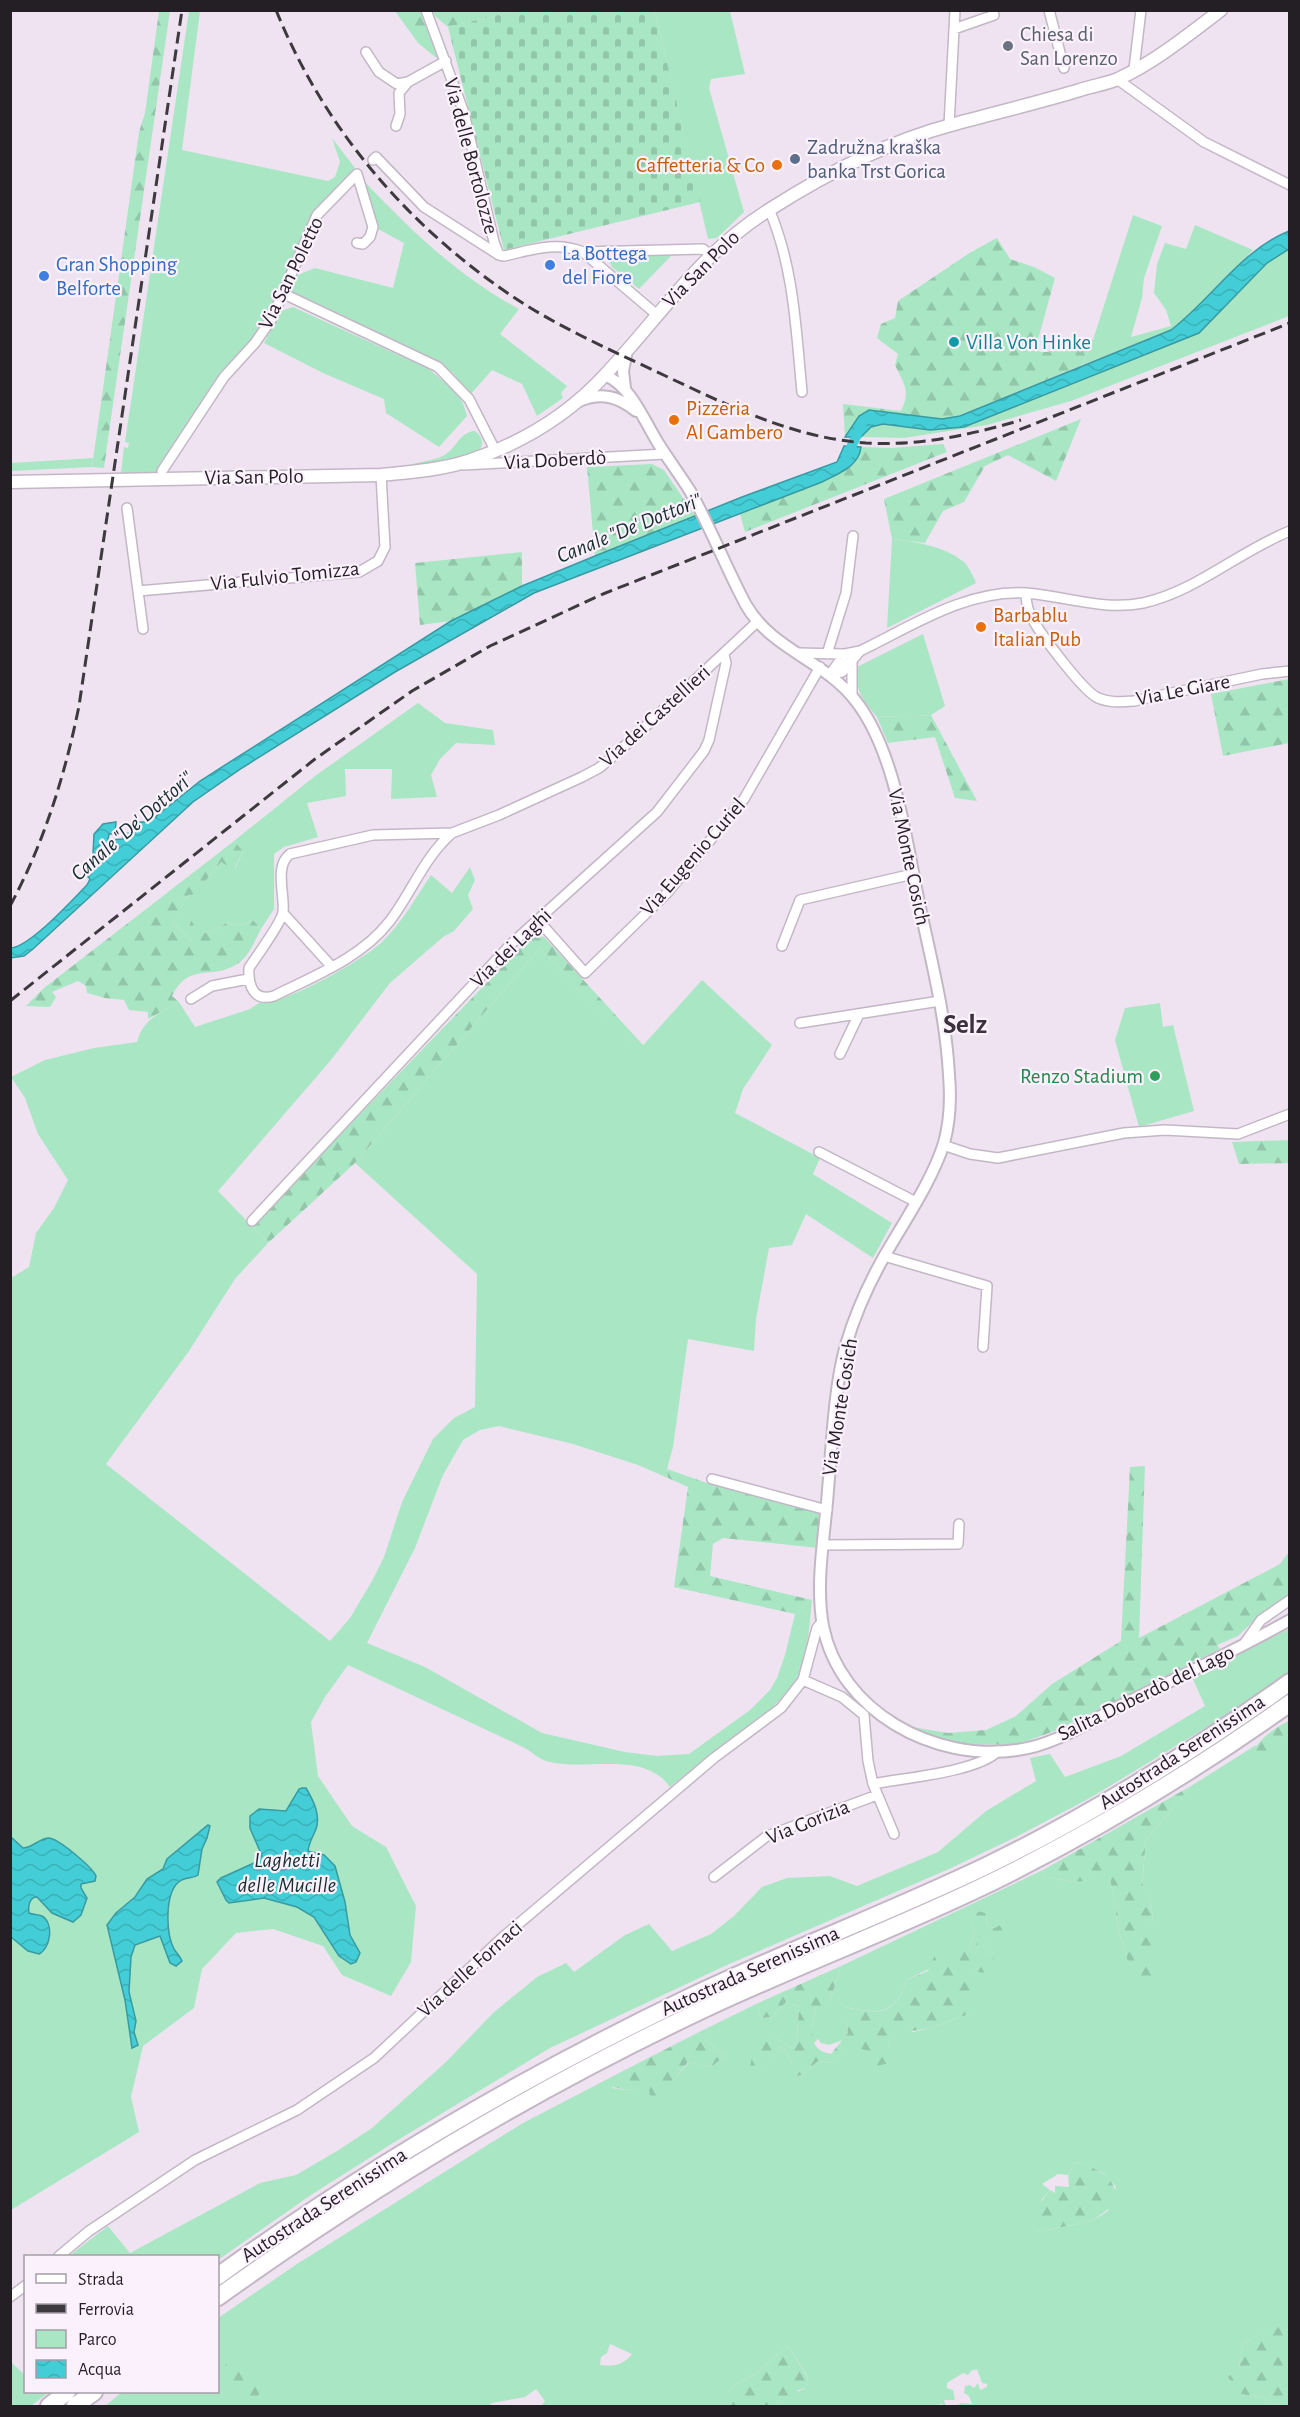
<svg xmlns="http://www.w3.org/2000/svg" width="1300" height="2417" font-family="'Alegreya Sans',sans-serif">
<defs>
<pattern id="forest-firs" width="22" height="20" patternUnits="userSpaceOnUse" patternTransform="scale(1.5)"><rect width="22" height="20" fill="#a9e7c4"/><path d="M5 1l3.5 6h-7zM16 11l3.5 6h-7z" fill="#91c6a8"/></pattern>
<pattern id="cemetery-stones" width="16" height="16" patternUnits="userSpaceOnUse" patternTransform="scale(1.5)"><rect width="16" height="16" fill="#a9e7c4"/><path d="M2 7V4a2 2 0 0 1 4 0v3zM10 15v-3a2 2 0 0 1 4 0v3z" fill="#91c6a8"/></pattern>
<pattern id="water-waves" width="16" height="10" patternUnits="userSpaceOnUse" patternTransform="scale(1.5)"><rect width="16" height="10" fill="#43ced7"/><path d="M0 5q4-4 8 0t8 0" fill="none" stroke="#3ab0b8"/></pattern>
</defs>
<rect width="100%" height="100%" fill="#efe3f2"/>
<path fill="#a9e7c4" fill-rule="evenodd" d="M189 11H200L182 150 328 181 335 177 340 162 332 138 355 168 312 214 279 294 253 339 218 376 156 473H121L124 447 128 448 129 443 125 442Z
M655 11H730L745 74 711 79 709 88 744 212 717 238 708 239Z
M366 183C412 232 460 277 519 309L500 334 567 386 561 393 563 398 537 416 522 384 492 370 470 395 453 373 431 358 297 297 290 289 295 276 315 268 393 288 404 243 378 229Z
M1133 215 1162 226 1144 278 1142 298 1131 337 1171 326 1166 310 1154 293 1157 264 1165 243 1186 249 1195 225 1253 250 1189 316 1171 330 1082 365 1093 340Z
M1289 249V316L1071 401 987 425 904 438 861 437 871 427 883 424 930 430 964 427 1199 333 1267 263Z
M672 255 639 289 612 267 607 258Z
M293 307 429 369 455 391 463 403 467 416 439 447 386 413 384 399 323 373 264 343 281 311Z
M475 431C483 437 484 443 479 451L456 459 413 467V464C424 461 437 460 446 454 457 447 460 432 475 431Z
M93 458 92 467 11 471V463Z
M892 539C917 542 944 546 964 562 969 567 973 576 976 583L887 628Z
M923 634 945 706 931 715 877 717C862 698 855 692 857 667Z
M418 703 445 723 493 730 495 745 456 743 440 759 431 775 437 797 391 799 392 769H345L346 796 307 803 318 837 284 847 274 854V909L261 929 253 920 238 926 228 922 209 933 202 932 191 940 173 922 182 914 177 906 204 883 221 862 235 869 243 851 234 841 315 776Z
M470 867 475 880 468 895 473 909 454 931 443 937 390 983 331 1060 218 1191 268 1243 235 1279 189 1351 106 1464 330 1641 350 1618 372 1581 384 1557 402 1502 433 1439 454 1418 475 1407 477 1274 355 1163 540 948 637 1052 702 980 772 1045 743 1089 735 1113 820 1158 813 1174 892 1223 873 1258 806 1214 792 1245 769 1248 756 1319 754 1351 688 1339 673 1447 667 1469 668 1478 638 1465 573 1444 499 1426 480 1430 463 1440 443 1475 415 1548 367 1643 425 1667 542 1733 625 1752 657 1756 689 1754 750 1710 770 1690 777 1678 785 1655 795 1614 812 1600C809 1624 809 1653 798 1676 777 1715 706 1757 670 1787 644 1750 587 1771 550 1762 541 1761 532 1752 525 1748L348 1665 325 1697 311 1722 318 1776 352 1826 386 1847 416 1906 411 1962 391 1996 342 1975 323 1946 273 1929 236 1933 202 1969 194 2008 143 2046 131 2097 139 2132 11 2210V1278L29 1267 36 1233 54 1208 68 1180 38 1134 25 1098 11 1077 45 1060 94 1048 137 1042C143 1019 160 1013 179 1002L195 1027 250 1009 259 1003C284 1005 363 960 382 942 402 923 416 897 431 875L452 893Z
M1160 1003 1163 1027 1173 1025 1194 1111 1139 1127 1115 1040 1125 1008Z
M1289 1629V1674L1270 1689 1090 1798 1016 1837 949 1869 727 1965 550 2048 393 2143 311 2195 218 2260V2256H69L108 2226 130 2253 260 2183 296 2175 337 2151 372 2128 446 2062 493 2013 537 1977 566 1963 574 1972 625 1935 649 1924 672 1951 711 1934 734 1916 762 1887 787 1878 830 1876 857 1886 938 1852 986 1811 1036 1781 1030 1758 1050 1754 1065 1777 1121 1756 1205 1706 1192 1677Z
M1289 1738V2330C1271 2326 1258 2334 1243 2344L1239 2367 1241 2394 1264 2398 1279 2406H956L961 2403 972 2404 969 2396 964 2393 965 2386 970 2385 974 2388 978 2383 980 2390 987 2387V2384L982 2383 977 2369 971 2371 968 2375 963 2373 947 2383V2388L953 2390 955 2400H944L946 2406 941 2404 938 2406H775L780 2399 806 2388 808 2377 788 2346 758 2372 733 2386 723 2402 734 2406H541L545 2401 536 2389 525 2397 492 2403 489 2406H119L115 2405 105 2406 122 2392H218V2318L297 2264 523 2123 621 2072 612 2088 627 2090 650 2086V2100L676 2077 689 2062 711 2067 725 2056 697 2033 756 2004 762 2018 772 2017 786 2002 799 2007 797 2037 793 2048 772 2036 761 2073 780 2047C790 2056 794 2062 792 2076L802 2075 818 2061 830 2063 849 2043 870 2052 888 2046 891 2037 930 2028 969 2014 971 1977 996 1953 974 1952 980 1935 991 1945 1009 1921 995 1928 986 1926 987 1913 965 1910 975 1932 969 1950 906 1980C896 2016 878 2014 846 2007L848 2033 843 2040 829 2045 821 2043 818 2039 813 2044 811 2034 816 2006 830 2001 841 1966 1043 1870 1045 1877 1074 1882 1110 1877 1119 1932 1127 1959 1153 1921 1151 1903 1142 1884 1146 1840 1191 1786 1256 1745 1255 1751 1272 1742 1281 1744ZM1079 2162 1103 2173 1116 2187 1108 2211 1092 2221 1037 2232 1042 2199 1050 2190 1042 2184 1058 2174 1068 2175 1074 2164ZM610 2344 632 2354C623 2365 614 2367 600 2365L601 2357 607 2353Z
M11 2362 25 2375 26 2392H49L31 2406H11Z"/>
<path fill="url(#forest-firs)" d="M159 11H170L108 439 104 468 92 467 139 132 145 113Z
M395 11H420L439 60 418 43Z
M433 11H516L448 27 435 16Z
M997 238 1010 259 1034 267 1055 278 1036 347 1040 352H1047L1093 340 1082 365 960 416 942 419 859 416 845 437 843 404 901 411C911 390 904 385 895 365L898 354 877 338 881 324 895 318 898 301 971 252Z
M1081 419 1056 481 1008 455 985 466 964 502 943 511 925 543 892 539 884 499Z
M943 444 947 452 745 532 740 514 822 482 849 468 860 452 861 447 891 448Z
M652 464 664 470 696 517 595 556 587 467Z
M522 552V586L451 621 420 625 415 563Z
M1289 679V743L1223 756 1211 694Z
M931 715 977 801 955 798 935 737 888 743 877 717Z
M234 841 243 851 234 870 221 862 204 883 205 893 189 895 178 906 183 914 173 922 191 940 194 937 187 931 192 919 206 922 202 932 209 933 228 922 238 926 253 920 261 929C255 940 249 957 237 964 211 981 189 961 172 996L179 1002 148 1019V1012L129 1010 124 1000 105 998 87 993 86 986 78 981 52 992 56 997 50 1007 26 1006 44 988Z
M535 935 544 937 644 1046 637 1053 540 948 355 1163 268 1243 252 1226 528 940Z
M1289 1140V1163L1239 1164 1232 1142Z
M1145 1466 1139 1638 1280 1564 1289 1552V1595L1261 1614 1238 1636 1217 1645 1220 1649 1057 1730 1016 1745 966 1744 929 1735 906 1726 948 1733 986 1730 1016 1716 1052 1684 1121 1641 1130 1467Z
M667 1469 704 1482 819 1513 818 1548 723 1538 713 1544 710 1576 812 1600 795 1614 674 1587 688 1487 668 1478Z
M1289 1721V1738L1281 1745 1272 1743 1266 1747 1271 1750 1266 1754 1254 1751C1259 1738 1278 1726 1289 1721Z
M1191 1786 1146 1840 1142 1883 1151 1903 1153 1921 1145 1935 1155 1950V1993L1127 1959 1119 1932 1110 1878 1074 1882 1045 1877 1043 1870Z
M964 1909 987 1913 986 1926 995 1928 1009 1920 1007 1938 999 1947 991 1945 980 1936 975 1951 996 1953 988 1973 977 1972 972 1976 982 1979 986 1984 969 2014 930 2028 912 2031 908 2039 891 2037 888 2046 893 2056 889 2063 877 2066 870 2052 849 2044 830 2063 818 2061 802 2075 791 2077C794 2063 791 2057 780 2047L761 2074 750 2067 753 2053 772 2036 793 2048 797 2037 799 2007 786 2002 772 2017 762 2018 756 2004 841 1966 830 2001 826 2005 816 2007C812 2026 805 2050 831 2054L848 2033 845 2007C878 2014 896 2017 906 1980L928 1971 938 1947 969 1950 975 1932Z
M697 2033 725 2056 711 2067 688 2062 676 2077 689 2081 678 2092 650 2100 649 2087 627 2090 612 2087 621 2072Z
M1079 2162C1102 2172 1114 2175 1118 2202L1092 2221 1037 2232C1036 2215 1038 2203 1050 2190L1055 2193V2186L1069 2187 1068 2175 1074 2164Z
M1278 2327 1289 2330V2406H1279L1264 2398 1241 2394 1228 2377 1239 2367 1243 2344 1258 2334Z
M788 2346 808 2378 806 2388 798 2390 793 2402 780 2399 775 2406H734L722 2402 733 2386 758 2372Z
M233 2355C244 2364 257 2369 266 2380L256 2400 236 2396 226 2390C222 2376 222 2365 233 2355Z"/>
<path fill="url(#cemetery-stones)" d="M515 11H655L700 202 504 250 448 27Z"/>
<path fill="url(#water-waves)" stroke="#399aa1" stroke-width="1.5" d="M1289 231V249L1267 263 1199 333 964 427 930 430 883 424 871 427 861 437H845L859 416 869 410 942 419 960 416 1171 330C1212 299 1240 251 1289 231Z
M844 446 861 447C859 467 837 474 822 482L534 593 395 672 242 768 193 802 33 949 24 956 11 958 10 948C29 948 72 900 87 885L90 879 88 877 92 873 94 834 103 824 116 822 115 834H109L108 840 123 839V834L130 833V828H137V822H149L200 781 451 621 522 586 595 556 742 497 837 462Z
M302 1788H306C313 1800 321 1815 316 1829 313 1837 309 1842 308 1851L324 1855 335 1866 345 1902 350 1935 360 1953 356 1962 351 1964 339 1956 314 1917 297 1907 264 1898 229 1903 226 1900 217 1882 221 1878 254 1863 262 1856 250 1828V1816L259 1809 286 1811 299 1789Z
M208 1825 210 1826 207 1838 202 1849 198 1875C192 1879 185 1877 180 1881 164 1892 166 1934 174 1949 177 1954 180 1956 182 1961L176 1966 170 1963 160 1936 135 1945 131 1957 129 1992 136 2021 134 2032 138 2045 132 2048 125 2000 107 1925 116 1913 135 1897 147 1879 163 1869 167 1859Z
M11 1837 23 1848C33 1848 39 1838 49 1838 59 1839 92 1867 96 1876L95 1881 81 1884V1888L87 1898 81 1915 73 1922 52 1913 37 1897C29 1897 28 1907 29 1913 33 1915 38 1914 42 1916 54 1923 51 1948 39 1954L28 1951 11 1937Z"/>
<g fill="none" stroke-linecap="round" stroke-linejoin="round">
<path stroke="#43ced7" stroke-width="10" d="M846 458 861 426"/>
<defs>
<path id="minor" d="M426 10 464 113 494 242 499 255 504 256C531 250 556 241 583 252L656 314
M1049 10 1064 68
M954 29 994 15 992 10
M366 52 379 72 397 84 408 82 446 61
M1134 69 1141 10
M1117 79 1204 142 1290 185
M396 126 400 114 399 93 408 82
M949 126 955 10
M373 160 376 157 424 207 499 255
M769 209C794 267 796 330 802 392
M583 252 703 249 711 255
M284 294 438 367 469 399 495 450
M463 465 665 454
M162 471 224 377 255 343 271 320 317 215 357 174 373 227 370 237 363 244 357 243
M127 508 143 629
M138 591 359 572 378 561 385 547 381 475
M1026 593C1026 602 1028 612 1033 620 1042 636 1083 691 1098 698 1110 703 1122 702 1134 701L1262 674 1290 671
M797 653 845 654 860 651C912 626 965 590 1026 593 1065 596 1103 611 1143 603 1197 591 1239 551 1290 531
M827 654 846 593 853 536
M830 674 842 672 860 651
M830 674 845 654
M852 695V661
M452 833C424 857 411 894 389 922 361 958 314 976 274 996 254 1002 248 986 249 968 256 957 282 922 283 912 285 894 274 866 290 854L373 835 452 833 499 815 582 777 599 768 616 754 757 622
M283 913 332 967
M538 920 585 973 667 893 744 799 820 667
M782 946 800 900 913 874
M191 999 212 986 248 979
M800 1023 940 1001
M840 1054 859 1014
M943 1145 970 1154 998 1158 1124 1133 1165 1130 1238 1134 1290 1114
M819 1152 916 1202
M252 1221 511 944 657 812 704 751 709 740 726 663 724 655
M884 1256 987 1286 983 1347
M712 1479 827 1510
M823 1545 958 1544 959 1524
M1244 1644 1261 1620 1290 1600
M803 1680 842 1697 864 1715 868 1761 873 1784 894 1834
M873 1784C903 1778 978 1772 998 1751
M714 1877 767 1836 877 1795
M59 2256 89 2231 195 2160 297 2110 374 2058 503 1937 714 1758 781 1708 803 1680 817 1628 822 1622
M10 2297 26 2285"/>
<path id="tertiary" d="M605 375C632 387 643 419 658 443 668 459 680 475 690 491 711 528 726 568 746 605 771 649 825 661 855 700 895 750 906 840 919 903 931 959 946 1017 949 1075 951 1098 950 1121 944 1143 933 1179 904 1222 885 1255 869 1283 855 1314 846 1345 834 1387 832 1445 828 1490 825 1534 815 1582 823 1626 840 1712 934 1762 1017 1750 1052 1746 1085 1724 1116 1708 1174 1679 1233 1652 1290 1620
M625 388 623 371 627 350
M579 401C601 392 618 396 636 411"/>
<path id="secondary" d="M10 482 381 475C409 472 441 470 468 461 520 444 568 415 605 375 661 316 700 252 772 208 827 173 887 142 951 125 994 113 1037 103 1080 90 1092 86 1106 84 1118 79 1155 62 1188 35 1221 10"/>
<path id="motorway" d="M218 2276C366 2169 525 2076 690 1997 787 1951 887 1913 984 1867 1092 1815 1192 1752 1290 1682
M218 2297C370 2188 531 2091 700 2011 797 1965 898 1928 994 1881 1097 1830 1196 1770 1290 1703
M49 2406 67 2392
M75 2406 94 2392"/>
</defs>
<use href="#minor" stroke="#c3b7c6" stroke-width="12"/>
<use href="#tertiary" stroke="#c3b7c6" stroke-width="14"/>
<use href="#secondary" stroke="#c3b7c6" stroke-width="15"/>
<use href="#motorway" stroke="#c3b7c6" stroke-width="20"/>
<use href="#minor" stroke="#fff" stroke-width="9"/>
<use href="#tertiary" stroke="#fff" stroke-width="10"/>
<use href="#secondary" stroke="#fff" stroke-width="12"/>
<use href="#motorway" stroke="#fff" stroke-width="16"/>
<path stroke="#3e393f" stroke-width="3" stroke-dasharray="12 6" stroke-linecap="butt" d="M276 10C323 126 404 222 506 292 558 328 618 353 674 380 736 409 796 438 866 443 919 446 971 435 1021 420
M10 906C44 843 65 775 79 706L182 10
M10 1001 315 759 412 691 490 646 603 594 1290 323"/>
</g>
<circle fill="#6b7280" stroke="#fbf1fd" stroke-width="2" cx="1008" cy="46" r="6"/>
<circle fill="#5c6f8a" stroke="#fbf1fd" stroke-width="2" cx="795" cy="159" r="6"/>
<g fill="#e8710a" stroke="#fbf1fd" stroke-width="2">
<circle cx="777" cy="165" r="6"/>
<circle cx="674" cy="420" r="6"/>
<circle cx="981" cy="627" r="6"/>
</g>
<g fill="#3f7fe0" stroke="#fbf1fd" stroke-width="2">
<circle cx="550" cy="265" r="6"/>
<circle cx="44" cy="276" r="6"/>
</g>
<circle fill="#0f9aa8" stroke="#fbf1fd" stroke-width="2" cx="954" cy="342" r="6"/>
<circle fill="#2e9e5b" stroke="#fbf1fd" stroke-width="2" cx="1155" cy="1076" r="6"/>
<g text-anchor="middle" dominant-baseline="central" stroke-width="4.5" stroke-linejoin="round" paint-order="stroke">
<g font-size="21" fill="#5b616d" stroke="#fbf1fd" text-anchor="start">
<text x="1020" y="34">Chiesa di<tspan x="1020" dy="24">San Lorenzo</tspan></text>
</g>
<g font-size="21" fill="#4e5e75" stroke="#fbf1fd" text-anchor="start">
<text x="807" y="147">Zadružna kraška<tspan x="807" dy="24">banka Trst Gorica</tspan></text>
</g>
<g font-size="21" fill="#231f24" stroke="#fbf1fd">
<text transform="translate(471 156) rotate(75)">Via delle Bortolozze</text>
<text transform="translate(701 269) rotate(-45)">Via San Polo</text>
<text transform="translate(291 273) rotate(-64)">Via San Poletto</text>
<text transform="translate(555 460) rotate(-3)">Via Doberdò</text>
<text transform="translate(254 477) rotate(-1)">Via San Polo</text>
<text transform="translate(285 576) rotate(-6)">Via Fulvio Tomizza</text>
<text transform="translate(1183 690) rotate(-11)">Via Le Giare</text>
<text transform="translate(655 716) rotate(-42)">Via dei Castellieri</text>
<text transform="translate(693 857) rotate(-49)">Via Eugenio Curiel</text>
<text transform="translate(909 857) rotate(78)">Via Monte Cosich</text>
<text transform="translate(511 948) rotate(-44)">Via dei Laghi</text>
<text transform="translate(840 1407) rotate(-81)">Via Monte Cosich</text>
<text transform="translate(1146 1693) rotate(-26)">Salita Doberdò del Lago</text>
<text transform="translate(1182 1752) rotate(-33)">Autostrada Serenissima</text>
<text transform="translate(808 1822) rotate(-22)">Via Gorizia</text>
<text transform="translate(470 1969) rotate(-42)">Via delle Fornaci</text>
<text transform="translate(750 1971) rotate(-24)">Autostrada Serenissima</text>
<text transform="translate(324 2205) rotate(-33)">Autostrada Serenissima</text>
</g>
<g font-size="21" fill="#c56008" stroke="#fbf1fd" text-anchor="start">
<text x="765" y="165" text-anchor="end">Caffetteria &amp; Co</text>
<text x="686" y="408">Pizzeria<tspan x="686" dy="24">Al Gambero</tspan></text>
<text x="993" y="615">Barbablu<tspan x="993" dy="24">Italian Pub</tspan></text>
</g>
<g font-size="21" fill="#366cbe" stroke="#fbf1fd" text-anchor="start">
<text x="562" y="253">La Bottega<tspan x="562" dy="24">del Fiore</tspan></text>
<text x="56" y="264">Gran Shopping<tspan x="56" dy="24">Belforte</tspan></text>
</g>
<g font-size="21" fill="#0d838f" stroke="#fbf1fd" text-anchor="start">
<text x="966" y="342">Villa Von Hinke</text>
</g>
<g font-size="21" fill="#27864d" stroke="#fbf1fd" text-anchor="end">
<text x="1143" y="1076">Renzo Stadium</text>
</g>
<g font-size="22" font-style="italic" fill="#172e2f" stroke="#fbf1fd">
<text transform="translate(629 528) rotate(-22)">Canale "De' Dottori"</text>
<text transform="translate(132 826) rotate(-41)">Canale "De' Dottori"</text>
<text x="287" y="1860">Laghetti<tspan x="287" dy="25">delle Mucille</tspan></text>
</g>
<g font-size="27" font-weight="bold" fill="#3b313d" stroke="#fbf1fd">
<text x="965" y="1024">Selz</text>
</g>
</g>
<rect width="1300" height="2417" fill="none" stroke="#231f24" stroke-width="24"/>
<rect x="24" y="2255" width="195" height="138" fill="#fbf1fd" stroke="#a59da6" stroke-width="1.5"/>
<rect x="36" y="2274" width="30" height="9" fill="#ffffff" stroke="#a59da6" stroke-width="1.5"/>
<text x="78" y="2285" font-size="18" fill="#231f24">Strada</text>
<rect x="36" y="2304" width="30" height="9" fill="#3e393f" stroke="#a59da6" stroke-width="1.5"/>
<text x="78" y="2315" font-size="18" fill="#231f24">Ferrovia</text>
<rect x="36" y="2330" width="30" height="18" fill="#a9e7c4" stroke="#a59da6" stroke-width="1.5"/>
<text x="78" y="2345" font-size="18" fill="#231f24">Parco</text>
<rect x="36" y="2360" width="30" height="18" fill="url(#water-waves)" stroke="#a59da6" stroke-width="1.5"/>
<text x="78" y="2375" font-size="18" fill="#231f24">Acqua</text>
</svg>
